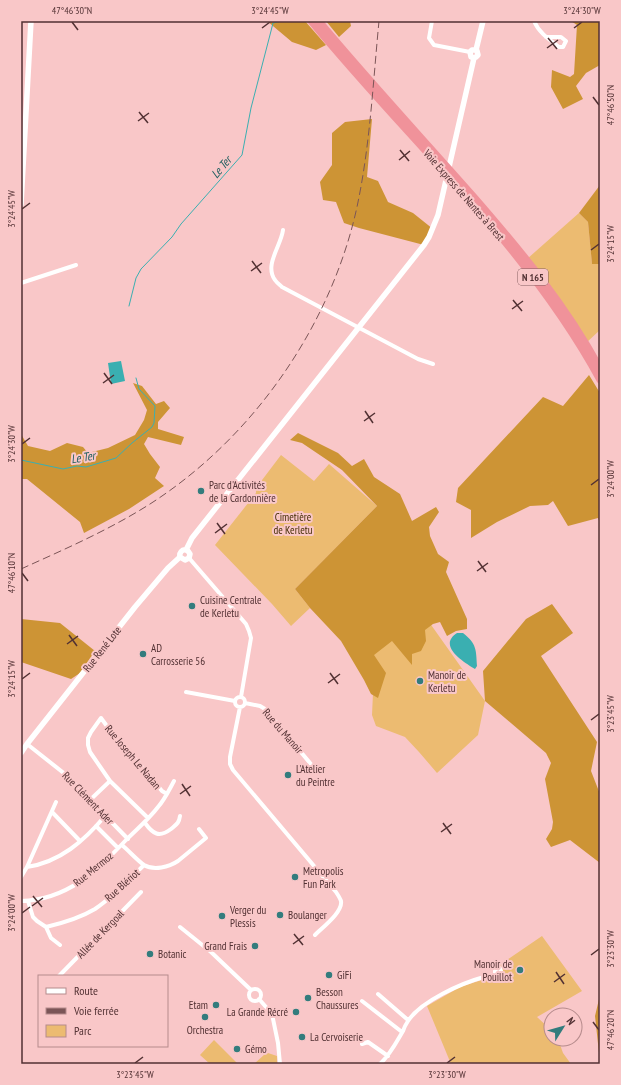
<svg xmlns="http://www.w3.org/2000/svg" width="621" height="1085" font-family="'PT Sans Narrow',sans-serif">
<rect width="100%" height="100%" fill="#f9c7c8"/>
<path fill="#ecbb71" d="M579 213 588 222 592 264H600V330L586 343 527 259Z
M281 455 314 481 329 464 377 506 295 589 310 608 291 626 272 604 215 545 256 493V488Z
M417 605 485 701 478 735 437 773 419 752 405 737 376 726 372 715 373 693 353 656Z
M542 936 582 991 537 1017 551 1030V1039H558L563 1053 571 1064H451L427 1006 460 987 488 978H503L505 975 498 966Z
M214 1040 238 1064H210L200 1055Z
M268 1053 277 1056V1063L276 1064H254L265 1054Z"/>
<path fill="#cd9435" d="M267 21H305L326 45 316 50 292 42Z
M326 21H350L351 26 339 37Z
M571 21H600V65L586 73 576 86 583 99 563 109 551 87 552 70 570 77 574 74 577 25Z
M372 119 367 177 378 181 388 202 413 213 433 229 424 245 359 228 344 223 336 202 323 200 320 182 332 165V133L345 122Z
M600 185V264H592L588 222 579 213Z
M589 375 600 393V523L598 518 568 526 553 501 548 505 530 506 497 522 471 538V510L456 502 458 488 543 397 563 406Z
M133 383 142 386 156 404 164 401 170 408 158 422V429L184 437 181 445 148 437 144 444 150 454 160 467 155 478 164 486 129 509 84 533 80 522 27 479H21V434L28 446 50 451 67 443 83 447 88 453 108 448 135 435 144 420 147 410Z
M298 433 338 453 352 466 364 459 374 477 400 494 412 521 436 507 439 512 429 527 430 536 438 554 449 562 446 572 467 619V629L456 631 447 636 440 622 433 624 425 630 426 641 421 651 412 654V665L392 641 374 655 386 673 378 698 371 694 364 680 341 641 310 608 295 589 377 506 342 470 302 443 290 440Z
M552 604 573 633 541 656 597 742 591 771 600 794V863L570 840 551 847 546 839 552 829 553 822 545 779 551 763 546 753 485 701 483 671 526 619Z
M21 619 60 623 95 651 80 673 71 679 21 662Z
M600 995V1062L595 1016Z"/>
<path fill="#3aafb1" d="M121 361 125 381 111 384 108 363Z
M457 633H463C477 644 476 650 477 666L475 669C464 662 437 646 457 633Z"/>
<g fill="none" stroke-linecap="round" stroke-linejoin="round">
<path stroke="#3aafb1" stroke-width="1" d="M129 306 136 278 141 269 172 237 181 224 242 155 251 108 271 31 273 23 282 21
M21 460 63 469 77 466 86 467 116 458 132 443 152 427 154 423 155 406 139 389 136 378"/>
<path stroke="#fff" stroke-width="4" d="M432 21 429 38 434 45 470 52
M534 21C539 33 550 40 559 47H563L566 41 561 37H546
M283 230C281 246 264 265 275 280 277 283 280 285 282 287L418 359 433 364
M21 283 76 265
M189 558 246 624 249 631 251 638 241 697
M186 692 235 701
M235 702a5 5 0 1 1 10 0a5 5 0 1 1-10 0Z
M245 703 260 706 265 709 315 769
M240 707 230 757V764L233 770 336 892C338 895 340 898 341 901 343 912 323 927 315 935
M27 744 70 778 90 800 128 839
M90 800 110 781
M52 812 80 841
M148 818 110 781 90 752 88 745V738L91 732 101 718 120 744 140 764 162 791 167 794
M145 823C153 834 159 838 171 829 177 824 179 823 180 816
M96 826 118 848
M122 845C129 851 137 860 144 865 154 871 169 867 178 861L206 838 199 829
M27 867C60 862 84 841 105 816
M21 877 27 867 56 802
M21 901C67 900 97 871 126 840 137 829 149 819 158 807 165 799 169 790 174 781
M28 901 33 917 37 921 46 927 51 938 60 945
M46 927C63 923 80 918 95 909 113 897 129 880 144 865
M180 927 211 952 251 990
M59 976 141 892
M249 995a6 6 0 1 1 12 0a6 6 0 1 1-12 0Z
M378 994 408 1020
M259 999 272 1014 278 1043 280 1064
M362 1001 402 1032
M362 1044 368 1042 388 1056
M380 1064C390 1055 396 1043 403 1031 404 1028 406 1024 408 1021 421 1001 462 983 484 977 489 976 494 974 499 975L501 974V971L500 968H497L495 971V974"/>
<path stroke="#fff" stroke-width="5.5" d="M476 50 483 21
M474 58 471 57 470 52 472 50H476
M21 204 31 21
M186 550 192 538 424 245 429 237 438 215 474 58 476 57 478 55 477 51 476 50
M180 557 185 560 189 558 190 554 188 551 186 550
M180 557C179 553 182 549 186 550
M21 753 27 744 135 607 168 568 180 557"/>
<path stroke="#f0929a" stroke-width="7" d="M311 21C408 140 526 244 600 380
M319 21C369 81 423 139 475 198 521 251 566 305 600 368"/>
<path stroke="#7b5557" stroke-width="1" stroke-dasharray="8 4" stroke-linecap="butt" d="M21 569C65 549 109 530 150 504 253 438 331 326 357 207 370 146 373 83 379 21"/>
</g>
<path fill="none" stroke="#523133" stroke-width="1.5" d="M72 22 78 30M262 28 270 22M574 28 582 22M548 38 557 49M547 48 558 40M593 97 599 105M139 112 148 123M138 121 149 113M400 150 409 161M399 160 410 151M22 209 30 203M591 250 599 244M252 261 261 273M251 271 262 263M513 300 522 311M512 309 523 301M104 373 112 384M103 383 114 375M365 411 373 423M364 421 375 413M22 444 30 438M591 485 599 479M217 523 225 534M215 533 227 524M478 561 486 572M477 571 488 563M22 573 28 581M69 635 77 646M67 644 78 636M330 673 338 684M22 679 30 673M328 683 340 674M591 720 599 714M182 784 190 796M180 794 191 786M443 823 451 834M441 832 452 824M33 896 42 907M32 906 43 898M22 913 30 907M294 934 303 945M293 944 304 936M591 955 599 949M556 972 564 984M554 982 565 974M593 1022 599 1030M135 1063 143 1057M447 1063 455 1057"/>
<g fill="#337c7d" stroke="#f9c7c8" stroke-width="1.5">
<circle cx="201" cy="491" r="4"/>
<circle cx="192" cy="606" r="4"/>
<circle cx="143" cy="654" r="4"/>
<circle cx="420" cy="681" r="4"/>
<circle cx="288" cy="775" r="4"/>
<circle cx="295" cy="877" r="4"/>
<circle cx="280" cy="915" r="4"/>
<circle cx="222" cy="916" r="4"/>
<circle cx="255" cy="946" r="4"/>
<circle cx="150" cy="954" r="4"/>
<circle cx="520" cy="970" r="4"/>
<circle cx="329" cy="975" r="4"/>
<circle cx="308" cy="998" r="4"/>
<circle cx="216" cy="1005" r="4"/>
<circle cx="296" cy="1012" r="4"/>
<circle cx="205" cy="1017" r="4"/>
<circle cx="302" cy="1037" r="4"/>
<circle cx="237" cy="1049" r="4"/>
</g>
<g text-anchor="middle" dominant-baseline="central" stroke-width="4" stroke-linejoin="round" paint-order="stroke">
<rect fill="#f9c7c8" stroke="#845e60" stroke-width="1" x="518" y="269" width="30" height="16" rx="3"/>
<g font-size="10" font-weight="bold" fill="#523133">
<text x="533" y="277">N 165</text>
</g>
<g font-size="11" fill="#523133" stroke="#f9c7c8">
<text transform="translate(464 195) rotate(49)">Voie Express de Nantes à Brest</text>
<text transform="translate(102 649) rotate(-52)">Rue René Lote</text>
<text transform="translate(283 731) rotate(49)">Rue du Manoir</text>
<text transform="translate(133 757) rotate(50)">Rue Joseph Le Nadan</text>
<text transform="translate(88 798) rotate(46)">Rue Clément Ader</text>
<text transform="translate(93 869) rotate(-39)">Rue Mermoz</text>
<text transform="translate(122 885) rotate(-42)">Rue Blériot</text>
<text transform="translate(100 934) rotate(-46)">Allée de Kergoal</text>
</g>
<g font-size="11" fill="#523133" stroke="#f9c7c8" text-anchor="start">
<text x="209" y="485">Parc d'Activités<tspan x="209" dy="13">de la Cardonnière</tspan></text>
<text x="200" y="600">Cuisine Centrale<tspan x="200" dy="13">de Kerletu</tspan></text>
<text x="151" y="648">AD<tspan x="151" dy="13">Carrosserie 56</tspan></text>
<text x="428" y="675">Manoir de<tspan x="428" dy="13">Kerletu</tspan></text>
<text x="296" y="769">L'Atelier<tspan x="296" dy="13">du Peintre</tspan></text>
<text x="303" y="871">Metropolis<tspan x="303" dy="13">Fun Park</tspan></text>
<text x="230" y="910">Verger du<tspan x="230" dy="13">Plessis</tspan></text>
<text x="288" y="915">Boulanger</text>
<text x="247" y="946" text-anchor="end">Grand Frais</text>
<text x="158" y="954">Botanic</text>
<text x="512" y="964" text-anchor="end">Manoir de<tspan x="512" dy="13">Pouillot</tspan></text>
<text x="337" y="975">GiFi</text>
<text x="316" y="992">Besson<tspan x="316" dy="13">Chaussures</tspan></text>
<text x="208" y="1005" text-anchor="end">Etam</text>
<text x="288" y="1012" text-anchor="end">La Grande Récré</text>
<text x="205" y="1030" text-anchor="middle">Orchestra</text>
<text x="310" y="1037">La Cervoiserie</text>
<text x="245" y="1049">Gémo</text>
</g>
<g font-size="11" fill="#442d04" stroke="#f9c7c8">
<text x="293" y="517">Cimetière<tspan x="293" dy="13">de Kerletu</tspan></text>
</g>
<g font-size="12" font-style="italic" fill="#216061" stroke="#f9c7c8">
<text transform="translate(221 167) rotate(-50)">Le Ter</text>
<text transform="translate(83 457) rotate(-9)">Le Ter</text>
</g>
</g>
<rect width="621" height="1085" fill="none" stroke="#f9c7c8" stroke-width="44"/>
<rect x="38" y="975" width="130" height="72" fill="#f9c7c8" stroke="#b68b8c"/>
<rect x="46" y="988" width="20" height="6" fill="#ffffff" stroke="#b68b8c"/>
<text x="74" y="995" font-size="12" fill="#523133">Route</text>
<rect x="46" y="1008" width="20" height="6" fill="#7b5557" stroke="#b68b8c"/>
<text x="74" y="1015" font-size="12" fill="#523133">Voie ferrée</text>
<rect x="46" y="1025" width="20" height="12" fill="#ecbb71" stroke="#b68b8c"/>
<text x="74" y="1035" font-size="12" fill="#523133">Parc</text>
<g transform="translate(563 1027) rotate(53)"><circle r="19" fill="#f9c7c8" stroke="#b68b8c"/>
<path d="M0-3L7 15L0 10L-7 15Z" fill="#337c7d"/>
<text y="-6" font-size="11" font-weight="bold" text-anchor="middle" fill="#523133">N</text>
</g>
<rect x="22" y="22" width="577" height="1041" fill="none" stroke="#523133" stroke-width="1.5"/>
<g font-size="10" text-anchor="middle" fill="#523133">
<text x="72" y="14">47°46'30"N</text>
<text x="270" y="14">3°24'45"W</text>
<text x="582" y="14">3°24'30"W</text>
<text transform="translate(610 105) rotate(-90)" y="4">47°46'50"N</text>
<text transform="translate(11 209) rotate(-90)" y="4">3°24'45"W</text>
<text transform="translate(610 244) rotate(-90)" y="4">3°24'15"W</text>
<text transform="translate(11 444) rotate(-90)" y="4">3°24'30"W</text>
<text transform="translate(610 479) rotate(-90)" y="4">3°24'00"W</text>
<text transform="translate(11 573) rotate(-90)" y="4">47°46'10"N</text>
<text transform="translate(11 679) rotate(-90)" y="4">3°24'15"W</text>
<text transform="translate(610 714) rotate(-90)" y="4">3°23'45"W</text>
<text transform="translate(11 913) rotate(-90)" y="4">3°24'00"W</text>
<text transform="translate(610 949) rotate(-90)" y="4">3°23'30"W</text>
<text transform="translate(610 1030) rotate(-90)" y="4">47°46'20"N</text>
<text x="135" y="1078">3°23'45"W</text>
<text x="447" y="1078">3°23'30"W</text>
</g>
</svg>
